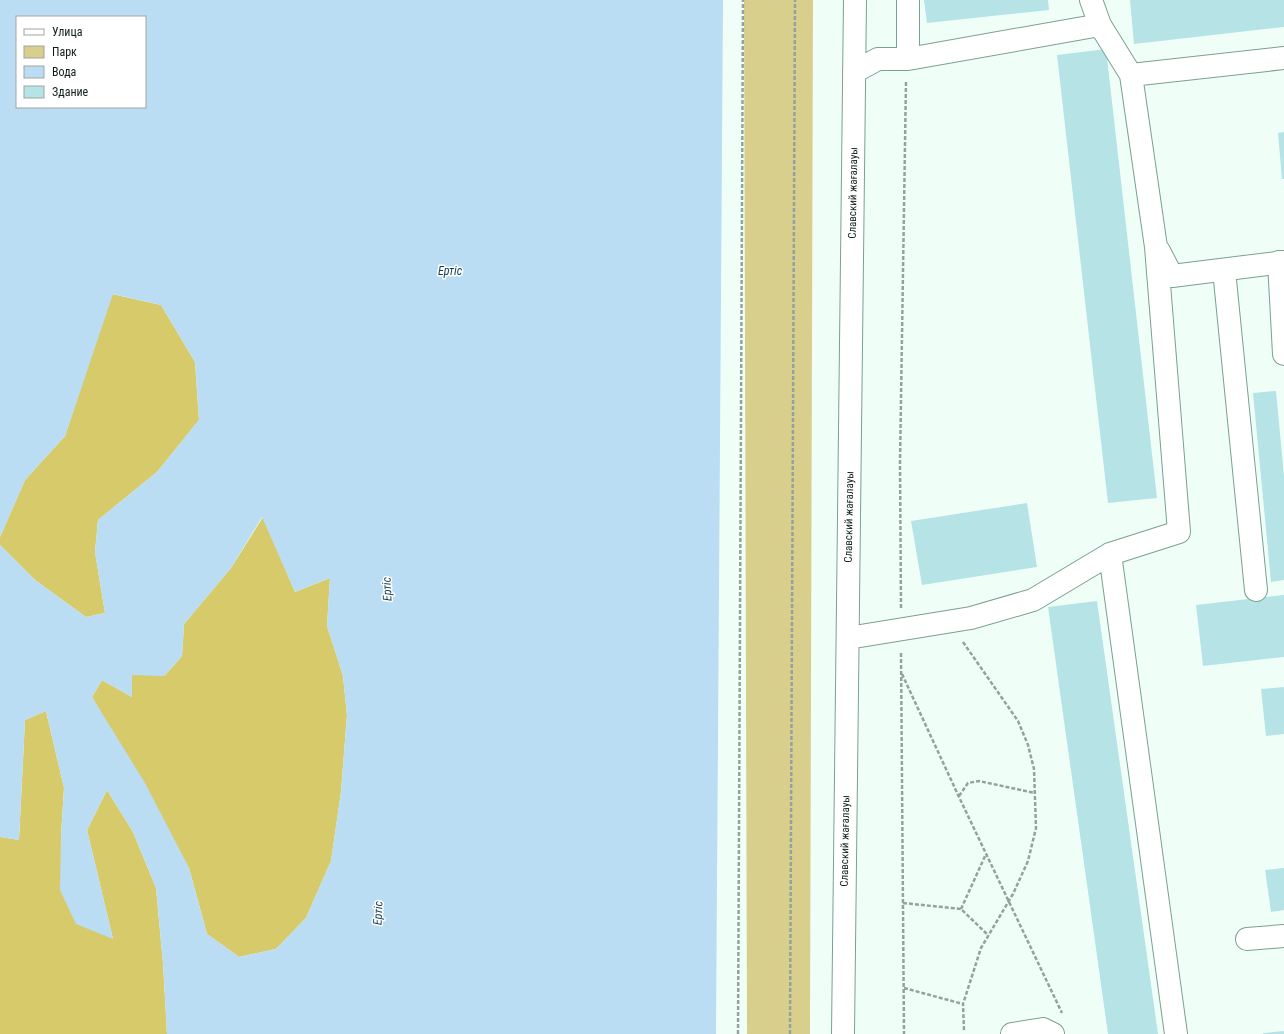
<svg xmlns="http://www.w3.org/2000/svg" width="1284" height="1034" font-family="'Roboto Condensed',sans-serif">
<rect width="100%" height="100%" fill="#effff8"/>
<path fill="#d8cf8d" d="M744 0H813L810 1034H747Z"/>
<path fill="#d7ca6a" d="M112 294 161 305 195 362 199 420 157 472 98 520 95 552 105 613 86 617 35 580 0 545V537L25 480 65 436Z
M263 517 295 592 330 578 327 626 343 676 347 715 341 792 331 861 306 918 276 949 239 957 207 934 189 868 92 697 102 680 132 697V675H165L182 656 184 624 231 568Z
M46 711 64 788 61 836 113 939 87 830 107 790 133 832 156 888 163 963 167 1034H0V835L1 837 19 840 25 720Z"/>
<path fill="#baddf3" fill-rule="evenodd" d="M0 0H723L716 1034H167L163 963 156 888 133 832 107 790 87 830 113 939 76 924 60 890 61 836 64 788 46 711 25 720 19 840 0 837V545L35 580 86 617 105 613 95 552 98 520 157 472 199 420 195 362 161 305 113 294 65 436 25 480 0 537ZM17 17H145V107H17ZM262 517 295 592 330 578 327 626 343 676 347 715 341 792 331 861 306 918 276 949 239 957 207 934 189 868 145 783 92 697 102 680 132 697V675L164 676 182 656 184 624 231 568Z"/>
<path fill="#b6e3e6" d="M924 0H1048L1049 10 927 23Z
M1130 0H1284V27L1134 44Z
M1106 49 1157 498 1108 503 1057 55Z
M1284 132V179H1282L1278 133Z
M1276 391 1284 476V580L1271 582 1253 393Z
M1027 503 1037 567 922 585 911 521Z
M1284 595V657L1203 666 1196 605Z
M1097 601 1158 1034H1108L1048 607Z
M1284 687V734L1266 736 1261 689Z
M1284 868V910L1271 912 1265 870Z
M1284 1031V1034H1263V1033Z"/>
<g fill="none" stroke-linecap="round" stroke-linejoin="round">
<defs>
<path id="minor" d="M908 0V59
M1091 0 1100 25
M854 72 878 59H908L1100 25 1131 75
M1159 251 1172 276 1284 262
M1279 262 1284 354
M1224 270 1256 590
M1110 554 1176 1034
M848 638 971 618 1033 600 1110 554 1179 532 1156 247 1131 75 1284 58
M1247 939 1284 936
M843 1034 855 0
M1012 1034 1043 1029 1053 1034"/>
</defs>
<use href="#minor" stroke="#7ba091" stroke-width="24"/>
<path stroke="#93a39c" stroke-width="2.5" stroke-dasharray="4 2" stroke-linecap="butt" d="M901 608 900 463 906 81
M963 642 1018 721 1028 745 1034 769 1036 828 1028 861 1013 894 981 948 963 1004 964 1031
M901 653 904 1034
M902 674 959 797 1062 1013
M959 796 968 783 979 781 1035 793
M903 903 961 909 988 935
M961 909 986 854
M904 988 963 1004
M738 1034 743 0
M790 1034 795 0"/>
<use href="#minor" stroke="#fff" stroke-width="22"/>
</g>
<g text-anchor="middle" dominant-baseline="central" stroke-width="3" stroke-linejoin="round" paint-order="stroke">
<g font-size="11" fill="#0e1d17" stroke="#fff">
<text transform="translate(853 193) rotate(-89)">Славский жағалауы</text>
<text transform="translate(849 517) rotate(-89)">Славский жағалауы</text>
<text transform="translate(845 841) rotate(-89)">Славский жағалауы</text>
</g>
<g font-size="12" font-style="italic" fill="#113c52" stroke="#fff">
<text x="450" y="271">Ертіс</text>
<text transform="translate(387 589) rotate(-92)">Ертіс</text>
<text transform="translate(378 913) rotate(-88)">Ертіс</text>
</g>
</g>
<rect x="16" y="16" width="130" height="92" fill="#ffffff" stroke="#9fa5a2"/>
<rect x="24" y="29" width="20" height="6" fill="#ffffff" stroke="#9fa5a2"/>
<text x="52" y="36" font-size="12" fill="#0e1d17">Улица</text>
<rect x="24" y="46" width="20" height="12" fill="#d8cf8d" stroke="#9fa5a2"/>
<text x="52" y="56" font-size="12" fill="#0e1d17">Парк</text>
<rect x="24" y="66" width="20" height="12" fill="#baddf3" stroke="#9fa5a2"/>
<text x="52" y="76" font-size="12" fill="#0e1d17">Вода</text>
<rect x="24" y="86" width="20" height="12" fill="#b6e3e6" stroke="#9fa5a2"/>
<text x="52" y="96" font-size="12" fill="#0e1d17">Здание</text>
</svg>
